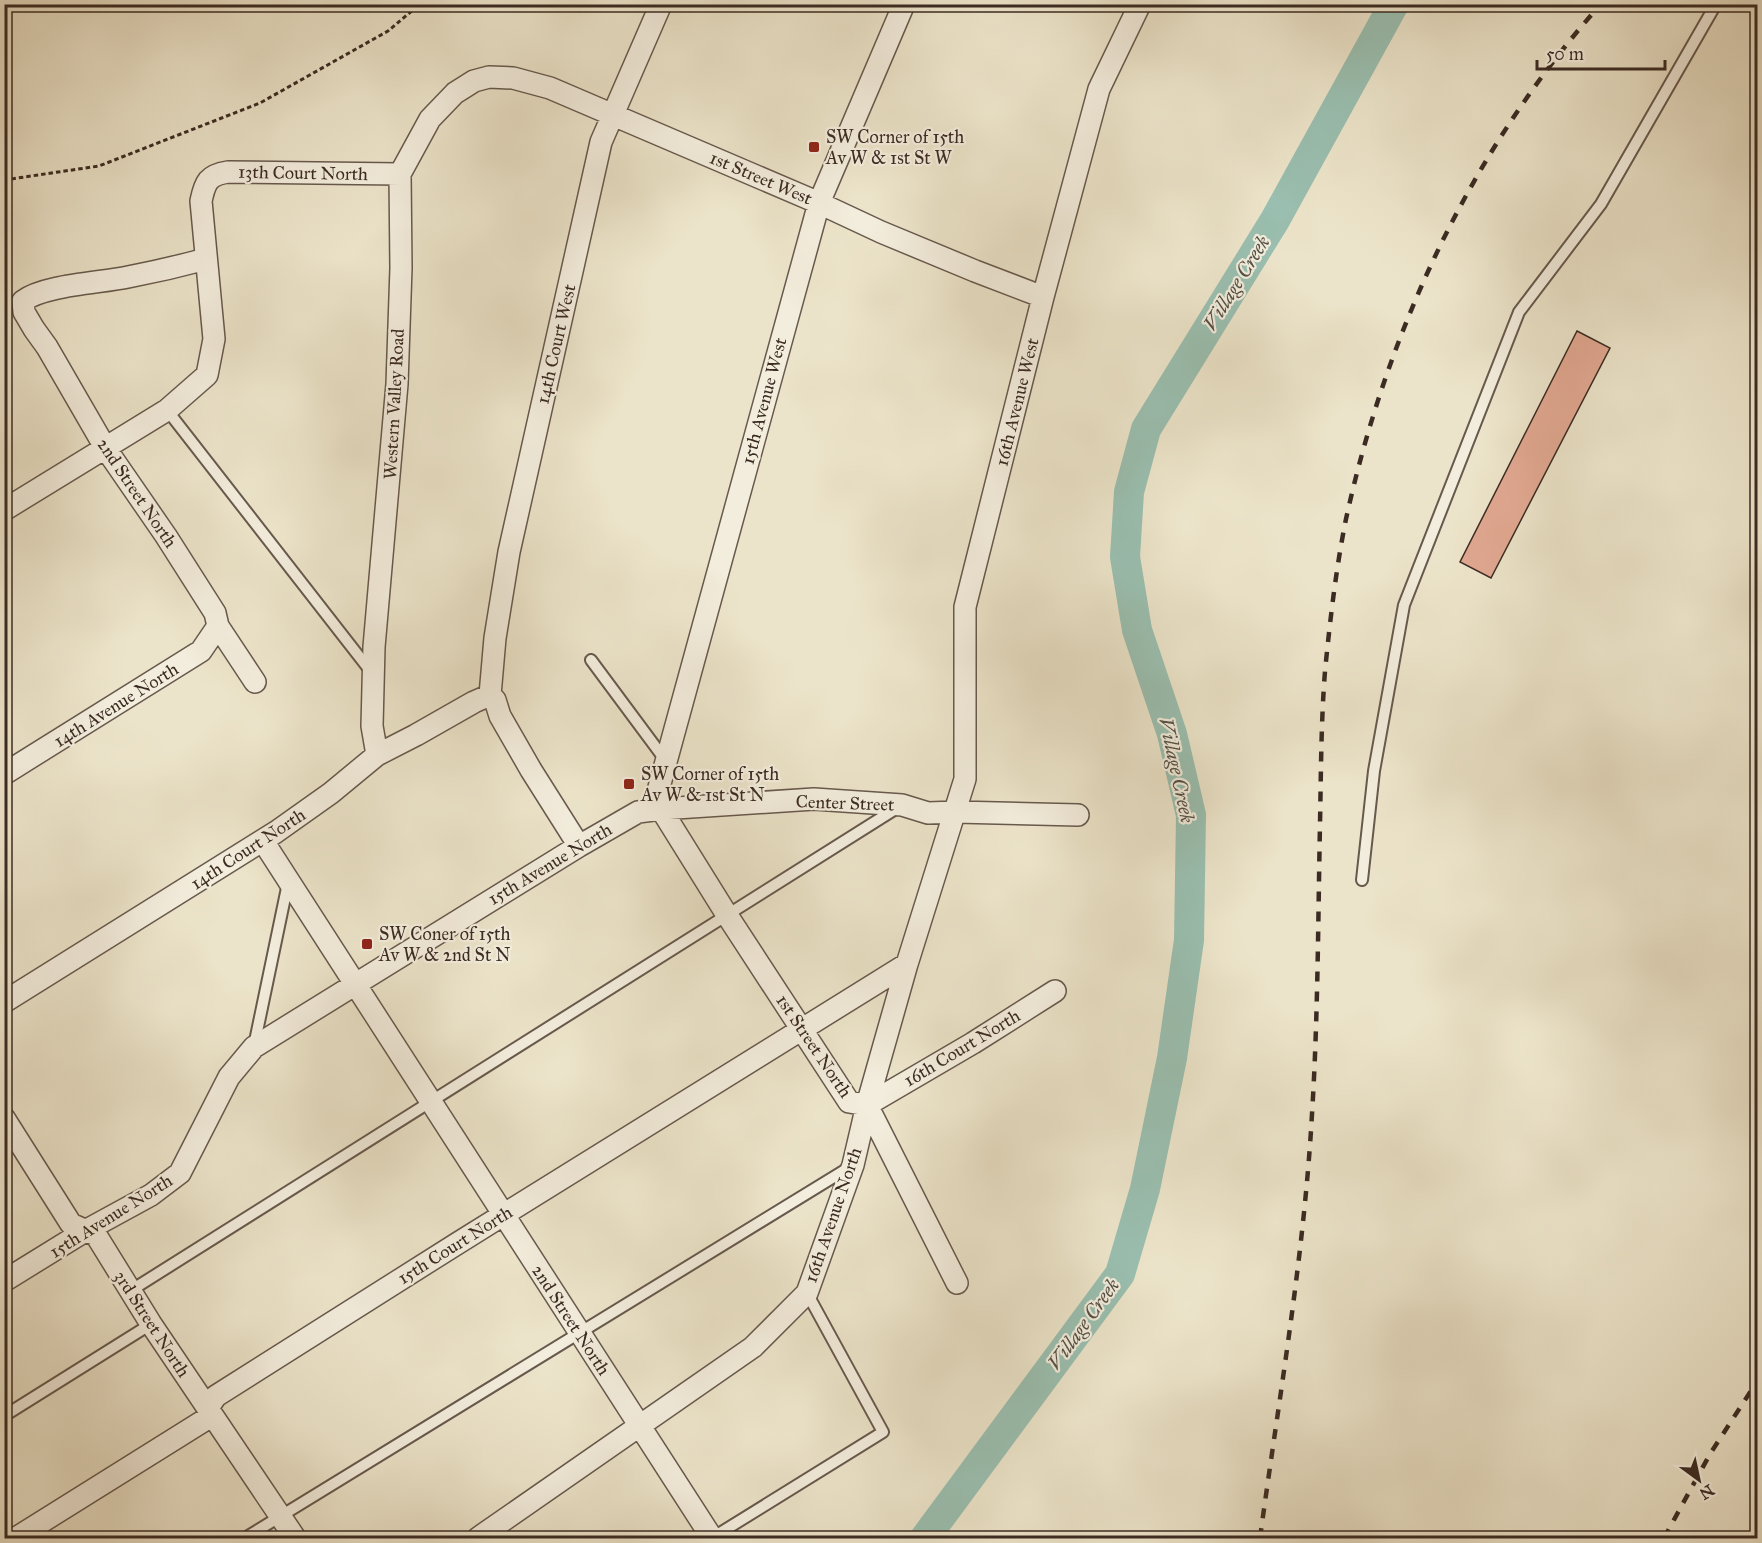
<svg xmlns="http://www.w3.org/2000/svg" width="1762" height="1543" font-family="'IM FELL Great Primer',serif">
<rect width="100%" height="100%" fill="#ece4ca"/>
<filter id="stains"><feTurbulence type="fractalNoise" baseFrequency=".00333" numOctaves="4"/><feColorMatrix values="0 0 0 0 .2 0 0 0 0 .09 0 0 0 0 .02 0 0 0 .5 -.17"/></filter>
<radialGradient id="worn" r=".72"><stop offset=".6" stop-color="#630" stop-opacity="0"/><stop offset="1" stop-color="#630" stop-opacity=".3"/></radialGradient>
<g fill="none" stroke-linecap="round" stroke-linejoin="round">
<path stroke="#9abfb0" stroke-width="30" d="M925 1538 1120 1274 1145 1189 1172 1058 1189 940 1191 815 1172 734 1137 630 1125 557 1129 492 1146 429 1275 220 1394 4"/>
</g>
<path fill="#e1a891" stroke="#3b2b23" stroke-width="1.5" d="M1577 331 1610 348 1491 578 1460 562Z"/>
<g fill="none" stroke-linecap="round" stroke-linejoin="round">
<defs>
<path id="lane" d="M167 410 372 673
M591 660 666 761
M1362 880 1374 771 1404 605 1519 312 1601 204 1716 4
M254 1046 288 883
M4 1147 18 1139
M130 1291 897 808
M4 1416 151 1324
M245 1538 850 1167
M712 1538 883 1432 807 1293"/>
<path id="street" d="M904 4 819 203 658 791 661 809 727 915 849 1102 867 1105 957 1283
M206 259C180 266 154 272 128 277 100 283 44 285 23 301L24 312 34 329 47 347 106 449 166 536 215 613 218 626 255 682
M4 510 167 410 207 375 214 339 201 201C205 182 208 175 228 172L400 174
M490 695 495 638 509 552 601 142 661 4
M490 695 495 700 500 716 531 770 579 846
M377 755 372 726 374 647 397 384 401 268 400 174 430 119 455 93 474 81 489 77 513 78 550 88 819 203 881 232 975 271 1043 297
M4 774 201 651 218 626
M263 841 712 1538
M4 1002 276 832 331 793 377 755 416 735 474 702 490 695
M867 1105 973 1043 1055 991
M4 1118 71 1224 96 1235 151 1324 295 1538
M4 1281 85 1231 151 1195 180 1173 229 1077 254 1047 579 846 638 812 661 809 814 799 902 805 928 813 956 812 1078 815
M16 1538 208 1418 210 1405 216 1396 458 1243 907 964
M478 1538 753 1347 807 1293 853 1165 867 1105 907 964 965 779V607L1043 297 1099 89 1140 4"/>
</defs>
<use href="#lane" stroke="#67594d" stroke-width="14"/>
<use href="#street" stroke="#67594d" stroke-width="24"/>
<path stroke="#3b2b23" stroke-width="3" stroke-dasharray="4.5 3" stroke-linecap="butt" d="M4 180 99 166 260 103 388 31 420 4"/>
<use href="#lane" stroke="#f3eddd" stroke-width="10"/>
<use href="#street" stroke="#f3eddd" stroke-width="21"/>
<path stroke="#3b2b23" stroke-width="4.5" stroke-dasharray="10 10" stroke-linecap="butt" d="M1260 1538C1279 1398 1304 1256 1312 1114 1318 1018 1318 921 1320 824 1321 773 1321 722 1325 671 1330 621 1336 568 1346 519 1387 331 1472 148 1601 4
M1664 1538 1710 1454 1758 1380"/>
</g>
<g fill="#8f2418" stroke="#f3eddd" stroke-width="2">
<rect x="808" y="141" width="12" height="12" rx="3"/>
<rect x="623" y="778" width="12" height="12" rx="3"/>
<rect x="361" y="938" width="12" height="12" rx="3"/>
</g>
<g text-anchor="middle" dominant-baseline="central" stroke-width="4.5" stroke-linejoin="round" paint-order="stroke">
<g font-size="18" fill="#3b2b23" stroke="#f3eddd" text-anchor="start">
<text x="826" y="137">SW Corner of 15th<tspan x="826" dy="21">Av W &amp; 1st St W</tspan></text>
<text x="641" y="774">SW Corner of 15th<tspan x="641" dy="21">Av W &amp; 1st St N</tspan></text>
<text x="379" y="934">SW Coner of 15th<tspan x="379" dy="21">Av W &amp; 2nd St N</tspan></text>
</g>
<g font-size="18" fill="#3b2b23" stroke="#f3eddd">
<text transform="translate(303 173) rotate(1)">13th Court North</text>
<text transform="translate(761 178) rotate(23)">1st Street West</text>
<text transform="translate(556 344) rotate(-77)">14th Court West</text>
<text transform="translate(764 401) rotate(-75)">15th Avenue West</text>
<text transform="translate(1017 402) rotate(-76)">16th Avenue West</text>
<text transform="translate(394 404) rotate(-87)">Western Valley Road</text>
<text transform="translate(137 493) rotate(56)">2nd Street North</text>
<text transform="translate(116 705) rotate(-32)">14th Avenue North</text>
<text transform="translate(845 803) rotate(2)">Center Street</text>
<text transform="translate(248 849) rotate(-33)">14th Court North</text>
<text transform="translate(550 864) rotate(-31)">15th Avenue North</text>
<text transform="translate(814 1046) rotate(56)">1st Street North</text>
<text transform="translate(962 1048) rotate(-31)">16th Court North</text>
<text transform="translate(833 1215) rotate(-71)">16th Avenue North</text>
<text transform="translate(111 1216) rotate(-32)">15th Avenue North</text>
<text transform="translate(455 1245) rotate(-32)">15th Court North</text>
<text transform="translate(571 1320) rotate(57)">2nd Street North</text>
<text transform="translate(152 1324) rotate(57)">3rd Street North</text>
</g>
<g font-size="20" font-style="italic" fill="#535046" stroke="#f3eddd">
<text transform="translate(1236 283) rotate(-58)">Village Creek</text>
<text transform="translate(1177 770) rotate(78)">Village Creek</text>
<text transform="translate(1083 1324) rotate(-54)">Village Creek</text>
</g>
</g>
<rect width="1762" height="1543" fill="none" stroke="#ece4ca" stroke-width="24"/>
<rect x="6" y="6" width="1750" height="1531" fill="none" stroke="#3b2b23" stroke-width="3"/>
<rect x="12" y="12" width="1738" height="1519" fill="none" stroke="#3b2b23" stroke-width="1.5"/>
<g transform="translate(1699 1480) rotate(147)" stroke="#f3eddd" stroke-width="4.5" paint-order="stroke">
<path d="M0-4.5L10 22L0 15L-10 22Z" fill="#3b2b23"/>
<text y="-9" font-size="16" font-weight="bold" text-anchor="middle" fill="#3b2b23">N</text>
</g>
<path d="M1537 60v9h128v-9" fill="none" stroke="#3b2b23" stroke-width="3"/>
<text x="1546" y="60" font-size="18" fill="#3b2b23" stroke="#f3eddd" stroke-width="4.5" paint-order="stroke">50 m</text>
<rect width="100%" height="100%" filter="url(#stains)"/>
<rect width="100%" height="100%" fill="url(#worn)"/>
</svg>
